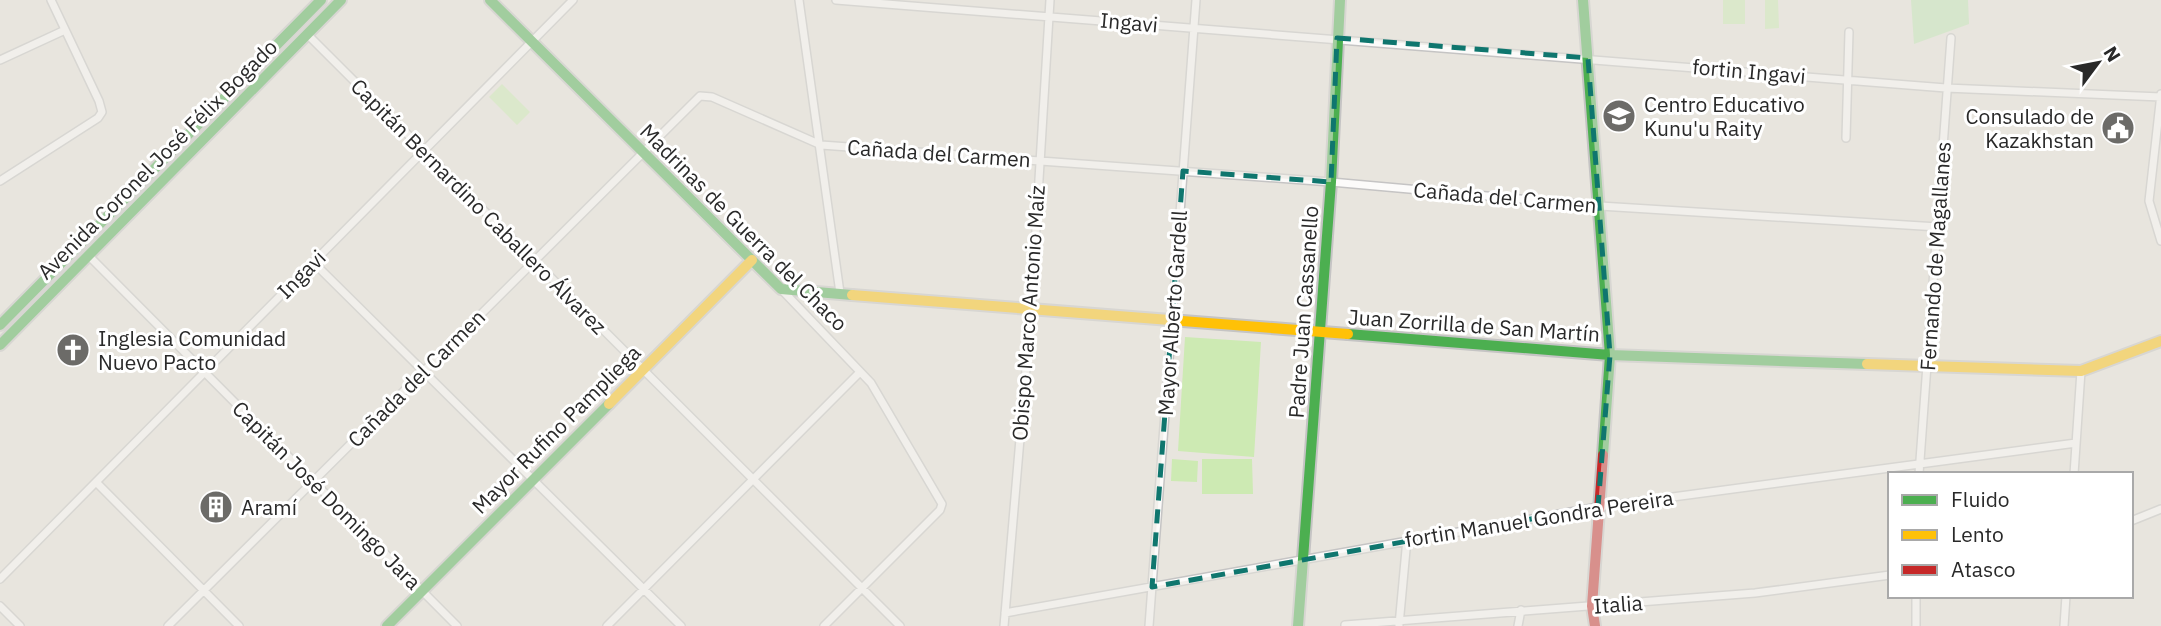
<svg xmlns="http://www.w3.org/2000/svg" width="2161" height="626" font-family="'IBM Plex Sans',sans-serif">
<rect width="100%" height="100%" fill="#e8e5de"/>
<path fill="#ece7d2" d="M1602 108 1636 111 1635 124 1601 121Z"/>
<path fill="#c2e6b5" d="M1911 0H1968L1969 24 1914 44Z
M295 36 296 37 103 231 102 230Z"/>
<path fill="#cdeab3" d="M1723 0H1745V24H1723Z
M1765 0H1778L1779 28 1765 29Z
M502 84 530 112 517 125 489 97Z
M1185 337 1261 342 1254 457 1178 451Z
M1172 459 1198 461 1197 482 1171 481Z
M1202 459H1252L1253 494H1202Z"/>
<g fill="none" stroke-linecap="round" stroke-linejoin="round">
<defs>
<path id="street" d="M799 0 840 293
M836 0 1946 88 2161 97
M307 34 900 626
M0 60 65 30
M2161 94 2149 201 2161 241
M1846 138 1849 32
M0 181 98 118 102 112 99 101 51 0
M88 255 457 626
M313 262 681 626
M781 289 871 383 942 504 940 510 824 626
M1919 474 1951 38
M2074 474 2081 371
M96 482 239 626
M2131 521 2161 509
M0 579 573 0
M0 606 20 626
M1005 613 1598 507 2076 443
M1345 625 1755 593 1890 575
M1399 625 1407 539
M168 626 700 96 712 97 821 145 1331 182 1600 206 1938 227
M607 626 860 372
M1004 626 1031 310 1050 0
M1149 626 1196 0
M1518 626 1521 610
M1916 626V596
M2064 626 2066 596"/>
<path id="fast" d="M490 0 781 289 852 295
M1583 0 1610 355 1603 455
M0 325 321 0
M1348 334 1610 355 1867 364
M0 345 341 0
M387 626 609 404
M1298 626 1331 182 1340 0"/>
<path id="slow" d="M852 295 1348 334
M1867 364 2081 371 2161 341
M609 404 752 260"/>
<path id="jam" d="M1595 626 1592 606 1603 455"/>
</defs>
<use href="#street" stroke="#c5c4c4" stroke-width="10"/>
<use href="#fast" stroke="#c5c4c4" stroke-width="14"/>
<use href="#slow" stroke="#c5c4c4" stroke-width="14"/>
<use href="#jam" stroke="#c5c4c4" stroke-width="14"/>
<use href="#street" stroke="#fcfbfa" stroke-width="7"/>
<use href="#fast" stroke="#4caf50" stroke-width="10"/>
<use href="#slow" stroke="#ffc107" stroke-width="10"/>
<use href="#jam" stroke="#c62828" stroke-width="10"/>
</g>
<path d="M0 0H2161V626H0ZM1337 38 1588 58 1610 355 1598 507 1152 587 1183 171 1331 182Z" fill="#e8e5de" fill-opacity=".55" fill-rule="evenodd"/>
<path fill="none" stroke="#0f766e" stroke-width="5" stroke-dasharray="14 9" stroke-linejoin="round" d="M1337 38 1588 58 1610 355 1598 507 1152 587 1183 171 1331 182Z"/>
<defs>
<symbol id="school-disc" viewBox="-11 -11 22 22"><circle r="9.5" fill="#6c6b68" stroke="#fff"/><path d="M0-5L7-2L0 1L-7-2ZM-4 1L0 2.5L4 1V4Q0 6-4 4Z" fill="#fff"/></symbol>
<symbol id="civic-disc" viewBox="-11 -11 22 22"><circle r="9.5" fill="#6c6b68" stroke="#fff"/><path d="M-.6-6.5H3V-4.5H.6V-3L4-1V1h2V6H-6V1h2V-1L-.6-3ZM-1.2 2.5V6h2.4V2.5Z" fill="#fff"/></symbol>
<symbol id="church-disc" viewBox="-11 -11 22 22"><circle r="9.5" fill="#6c6b68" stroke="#fff"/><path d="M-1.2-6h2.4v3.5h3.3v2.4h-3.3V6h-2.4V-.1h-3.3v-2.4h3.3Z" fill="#fff"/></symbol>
<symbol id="building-disc" viewBox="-11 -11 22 22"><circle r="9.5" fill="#6c6b68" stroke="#fff"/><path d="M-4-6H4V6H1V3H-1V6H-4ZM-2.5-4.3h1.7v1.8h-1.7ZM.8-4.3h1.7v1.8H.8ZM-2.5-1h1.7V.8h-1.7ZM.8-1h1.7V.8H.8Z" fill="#fff"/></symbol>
</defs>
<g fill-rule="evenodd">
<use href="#school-disc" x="1600" y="97" width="38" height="38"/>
<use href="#civic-disc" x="2099" y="109" width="38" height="38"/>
<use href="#church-disc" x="54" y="331" width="38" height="38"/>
<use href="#building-disc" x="197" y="488" width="38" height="38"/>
</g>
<g text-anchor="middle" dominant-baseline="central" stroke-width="6" stroke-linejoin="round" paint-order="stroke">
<g font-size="21" fill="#292929" stroke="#fff">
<text transform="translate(1129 22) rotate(5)">Ingavi</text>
<text transform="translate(1749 71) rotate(5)">fortin Ingavi</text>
<text transform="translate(939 153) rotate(4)">Cañada del Carmen</text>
<text transform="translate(157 159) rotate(-45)">Avenida Coronel José Félix Bogado</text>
<text transform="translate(1505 197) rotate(5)">Cañada del Carmen</text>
<text transform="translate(479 206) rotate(45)">Capitán Bernardino Caballero Álvarez</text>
<text transform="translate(744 227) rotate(45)">Madrinas de Guerra del Chaco</text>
<text transform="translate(1935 256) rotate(-86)">Fernando de Magallanes</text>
<text transform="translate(301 274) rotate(-45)">Ingavi</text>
<text transform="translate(1303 312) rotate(-86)">Padre Juan Cassanello</text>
<text transform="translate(1028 313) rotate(-86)">Obispo Marco Antonio Maíz</text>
<text transform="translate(1172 313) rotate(-86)">Mayor Alberto Gardell</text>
<text transform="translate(1474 325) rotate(4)">Juan Zorrilla de San Martín</text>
<text transform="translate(416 378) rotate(-45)">Cañada del Carmen</text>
<text transform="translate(556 429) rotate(-45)">Mayor Rufino Pampliega</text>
<text transform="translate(327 495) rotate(45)">Capitán José Domingo Jara</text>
<text transform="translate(1539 518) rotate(-9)">fortin Manuel Gondra Pereira</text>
<text transform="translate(1618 604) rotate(-4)">Italia</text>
</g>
<g font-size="21" fill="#292929" stroke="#fff" text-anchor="start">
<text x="1644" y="104">Centro Educativo<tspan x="1644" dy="24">Kunu'u Raity</tspan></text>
<text x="2094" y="116" text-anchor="end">Consulado de<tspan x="2094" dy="24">Kazakhstan</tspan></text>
<text x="98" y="338">Inglesia Comunidad<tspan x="98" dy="24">Nuevo Pacto</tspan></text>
<text x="241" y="507">Aramí</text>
</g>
</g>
<rect x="1888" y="472" width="245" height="126" fill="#ffffff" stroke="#a9a9a9" stroke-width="2"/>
<rect x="1902" y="495" width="35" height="10" fill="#4caf50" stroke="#a9a9a9" stroke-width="2"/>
<text x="1951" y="507" font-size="21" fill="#292929">Fluido</text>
<rect x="1902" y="530" width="35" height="10" fill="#ffc107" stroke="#a9a9a9" stroke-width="2"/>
<text x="1951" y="542" font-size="21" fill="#292929">Lento</text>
<rect x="1902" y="565" width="35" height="10" fill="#c62828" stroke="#a9a9a9" stroke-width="2"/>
<text x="1951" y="577" font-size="21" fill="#292929">Atasco</text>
<g transform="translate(2098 63) rotate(58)" stroke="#ffffff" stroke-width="5" paint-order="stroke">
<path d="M0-5L12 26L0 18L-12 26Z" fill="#292929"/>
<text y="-10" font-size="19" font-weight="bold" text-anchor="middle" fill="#292929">N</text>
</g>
</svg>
